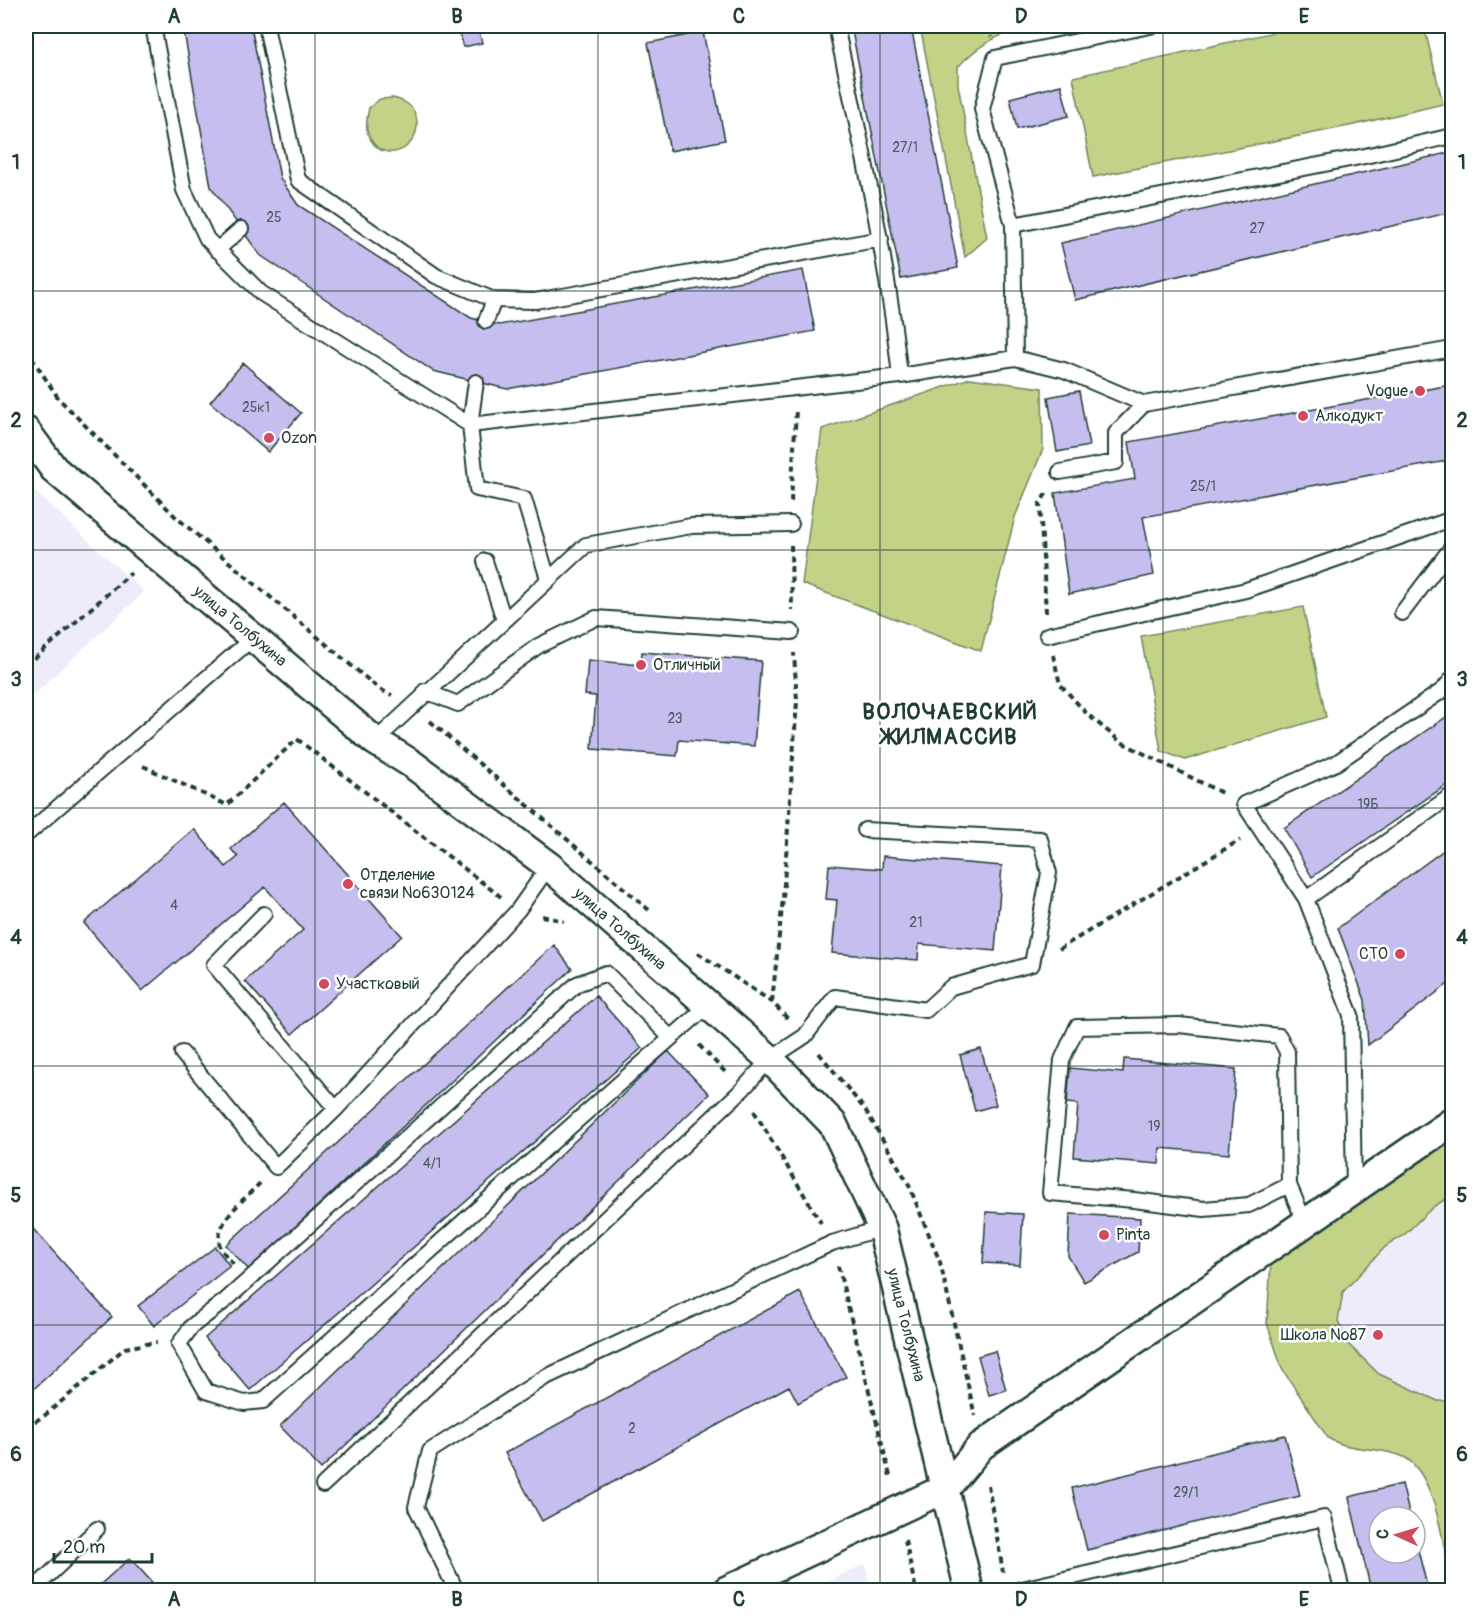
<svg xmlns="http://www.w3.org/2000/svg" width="1478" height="1616" font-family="Pangolin,sans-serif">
<rect width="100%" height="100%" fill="#fff"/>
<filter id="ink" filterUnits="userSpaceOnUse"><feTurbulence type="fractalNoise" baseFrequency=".0167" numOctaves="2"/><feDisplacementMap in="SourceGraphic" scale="12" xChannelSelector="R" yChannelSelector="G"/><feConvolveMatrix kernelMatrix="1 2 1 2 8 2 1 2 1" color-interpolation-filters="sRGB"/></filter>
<g filter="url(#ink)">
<path fill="#eeecfa" d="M26 483 144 592 26 702Z
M1452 1155V1522L1424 1408 1330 1425 1282 1262Z
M865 1564 871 1590H809Z"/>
<path fill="#c2d388" stroke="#70885e" stroke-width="1.5" d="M920 26H1030C1002 32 978 44 958 67V85L987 238 965 257Z
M1301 26H1424L1443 104 1354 125 1093 177 1073 77Z
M393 98C406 101 416 107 417 122 419 148 386 165 371 140 364 130 367 118 369 108L380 99Z
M970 378 1042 388 1043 449 1015 517 981 651 802 584 822 429Z
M1303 607 1326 717 1185 760 1161 751 1141 636Z
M1452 1138V1195L1433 1207 1404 1235 1385 1247 1343 1292 1338 1321 1347 1343 1379 1374 1438 1401H1452V1589C1445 1556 1437 1474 1404 1457 1380 1446 1350 1452 1328 1438L1282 1369 1267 1323 1271 1261Z"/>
<path fill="#c7bef0" stroke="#1f3d34" stroke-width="1.5" d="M183 26H251L280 178 298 205 471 318 499 325 803 270 815 331 507 389 433 371 260 255 211 187Z
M458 26H478L482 43 463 47Z
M851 26H911L958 268 901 279Z
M703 32 725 140 670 151 648 43Z
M1061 85 1069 116 1017 129 1010 98Z
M1452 152V212L1075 300 1061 243Z
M243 363 301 413 268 452 210 402Z
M1451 385 1452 460 1143 517 1154 575 1069 594 1055 493 1135 479 1129 442Z
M1079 391 1089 446 1057 452 1048 397Z
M642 652 761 661 754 746 679 740 677 756 592 749 596 696 585 695 588 660 641 665Z
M1452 713V781L1312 877 1284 828Z
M284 802 402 936 292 1034 245 981 303 930 265 887 142 991 84 923 194 829 226 867 238 857 231 849Z
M1452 844V981L1368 1045 1365 1000 1338 928Z
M883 856 1002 866 995 951 919 944 918 960 832 953 837 900 826 899 829 865 882 869Z
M554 945 572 969 249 1270 226 1245Z
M596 996 642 1048 250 1390 205 1338Z
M981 1049 996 1105 975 1111 960 1055Z
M668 1051 709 1094 321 1469 280 1426Z
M1124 1059 1236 1069 1229 1154 1160 1148 1159 1164 1074 1157 1078 1104 1067 1103 1070 1068 1123 1073Z
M986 1212 1023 1214 1020 1265 983 1263Z
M1070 1214 1140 1218 1138 1252 1084 1282 1068 1256Z
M26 1221 112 1317 27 1395 26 1393Z
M215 1247 230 1266 154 1326 138 1306Z
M800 1292 846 1377 798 1403 789 1386 542 1521 505 1453Z
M995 1351 1006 1390 989 1395 978 1356Z
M1285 1435 1300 1496 1087 1550 1072 1488Z
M1402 1484 1410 1517H1379V1553H1415V1538L1428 1590H1371L1349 1497Z
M130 1558 159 1590H94Z"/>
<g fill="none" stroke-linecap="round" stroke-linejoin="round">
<defs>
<path id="service" d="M153 26 184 190 207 239 261 293 470 425 900 376 1015 358 1064 370 1144 404 1452 349
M266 26 298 180 436 276 494 300 535 301 881 239
M836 26C861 143 887 256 900 376
M1013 225 1365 156 1452 136
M217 250 241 229
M486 321 494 300
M1015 358 1013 225 982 109 995 58 1150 26
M476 382 470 425 477 489 524 499 548 579
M1060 472 1116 462V433L1144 404
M485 561 504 620
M1402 613 1452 547
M1047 635 1246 590 1452 519
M425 691 458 704 538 646 596 618 792 632
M375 741 586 545 691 526 791 524
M26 835 254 637
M1306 899 1244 804 1336 763 1443 690 1452 679
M264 914 214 965 336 1109 518 910 549 866
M671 1038 606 973 577 984 226 1300 192 1326 179 1344 206 1391 244 1403 263 1401C411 1268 559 1135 709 1005
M182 1053 276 1167 336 1109
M1289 1185 1249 1205 1204 1209 1134 1200 1050 1193 1062 1060 1077 1027 1179 1025 1279 1036 1287 1052 1289 1185 1305 1223
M1354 1190 1351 1015 1306 899 1452 795
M323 1485 742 1090 770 1059 805 1036 835 997 926 1010 951 987 1032 964 1049 873 1040 839 865 830
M33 1590 97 1529
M456 1590 416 1507 430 1451 544 1378 832 1243 882 1228
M1018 1590 1324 1518 1342 1590"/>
<path id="minor" d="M26 431 54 469 375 741 412 764 549 866 770 1059 833 1124 882 1228 969 1590
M727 1590 946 1488 981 1446 1452 1122"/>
</defs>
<use href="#service" stroke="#1f3d34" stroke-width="18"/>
<use href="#minor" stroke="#1f3d34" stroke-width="32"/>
<path stroke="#1f3d34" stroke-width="4" stroke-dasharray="6 4.5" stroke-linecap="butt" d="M988 26 991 37
M26 349 59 399 177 518 379 689 392 695
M791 502 796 410
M791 545 792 610
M1046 613 1040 503 1048 491
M1053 655 1060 684 1087 714 1121 742 1224 794
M26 666 131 573
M430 721 649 910
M143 766 227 805 297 739 501 897
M542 916 564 921
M1059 949 1240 840
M698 953 772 1002 788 1019
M772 1002 783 898 797 701 794 653
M699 1045 727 1074
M819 1053 866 1111 908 1183 940 1262 975 1416
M754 1111 821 1223
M233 1264C230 1259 224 1254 221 1249 210 1225 246 1198 260 1183
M838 1266 891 1480
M26 1427 44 1416 125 1348 157 1342
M988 1485 1003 1572
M905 1540 916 1590"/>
<use href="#service" stroke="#fff" stroke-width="14"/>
<use href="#minor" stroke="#fff" stroke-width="27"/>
</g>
</g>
<path fill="none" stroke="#1f3d34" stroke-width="1.5" stroke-opacity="0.55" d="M315 26V1590M598 26V1590M880 26V1590M1163 26V1590M26 291H1452M26 550H1452M26 808H1452M26 1066H1452M26 1325H1452"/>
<g fill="#d1495b" stroke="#fff" stroke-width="2">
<circle cx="1420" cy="391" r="6"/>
<circle cx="1303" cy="416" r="6"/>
<circle cx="269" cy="438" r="6"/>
<circle cx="641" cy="665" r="6"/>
<circle cx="348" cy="884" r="6"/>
<circle cx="1400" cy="954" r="6"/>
<circle cx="324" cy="984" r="6"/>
<circle cx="1104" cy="1235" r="6"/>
<circle cx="1378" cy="1335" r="6"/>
</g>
<g text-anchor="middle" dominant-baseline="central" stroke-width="5" stroke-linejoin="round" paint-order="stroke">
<g font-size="14" fill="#495d63">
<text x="905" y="147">27/1</text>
<text x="274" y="217">25</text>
<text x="1257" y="228">27</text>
<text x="256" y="407">25к1</text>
<text x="1203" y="486">25/1</text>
<text x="675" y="718">23</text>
<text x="1368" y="804">19Б</text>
<text x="174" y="905">4</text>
<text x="916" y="922">21</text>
<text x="1154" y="1126">19</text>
<text x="432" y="1163">4/1</text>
<text x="632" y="1428">2</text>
<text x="1186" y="1492">29/1</text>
</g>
<g font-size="16" fill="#1f3d34" stroke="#fff" text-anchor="start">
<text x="1408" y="391" text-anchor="end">Vogue</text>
<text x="1315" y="416">Алкодукт</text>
<text x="281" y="438">Ozon</text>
<text x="653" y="665">Отличный</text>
<text x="360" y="875">Отделение<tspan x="360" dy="18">связи №630124</tspan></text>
<text x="1388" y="954" text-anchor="end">СТО</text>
<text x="336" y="984">Участковый</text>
<text x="1116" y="1235">Pinta</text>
<text x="1366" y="1335" text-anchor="end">Школа №87</text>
</g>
<g font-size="16" fill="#1f3d34" stroke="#fff">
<text transform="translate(240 626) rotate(40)">улица Толбухина</text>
<text transform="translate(620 929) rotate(41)">улица Толбухина</text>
<text transform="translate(906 1325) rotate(76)">улица Толбухина</text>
</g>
<g font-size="22" font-weight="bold" letter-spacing="1.5" fill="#1f3d34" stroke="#fff">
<text x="950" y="712">ВОЛОЧАЕВСКИЙ<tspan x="950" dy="25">ЖИЛМАССИВ</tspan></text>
</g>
</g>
<rect width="1478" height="1616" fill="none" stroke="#fff" stroke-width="66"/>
<g transform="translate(1397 1535) rotate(274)"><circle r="28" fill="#ffffff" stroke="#a5b1ae" stroke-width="1.5"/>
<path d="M0-4.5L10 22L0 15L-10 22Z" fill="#d1495b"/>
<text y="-9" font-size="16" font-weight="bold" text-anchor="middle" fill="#1f3d34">С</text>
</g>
<path d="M54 1553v9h98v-9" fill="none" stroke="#1f3d34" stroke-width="3"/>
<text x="63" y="1553" font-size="18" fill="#1f3d34" stroke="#ffffff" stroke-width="4.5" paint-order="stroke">20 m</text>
<rect x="33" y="33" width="1412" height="1550" fill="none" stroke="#1f3d34" stroke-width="2"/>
<g font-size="20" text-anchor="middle" font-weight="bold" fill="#1f3d34">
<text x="174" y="23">A</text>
<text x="457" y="23">B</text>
<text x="739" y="23">C</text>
<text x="1021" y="23">D</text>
<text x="1304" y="23">E</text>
<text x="16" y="169">1</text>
<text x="1462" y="169">1</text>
<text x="16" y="427">2</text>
<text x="1462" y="427">2</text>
<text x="16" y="686">3</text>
<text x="1462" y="686">3</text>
<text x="16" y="944">4</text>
<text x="1462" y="944">4</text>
<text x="16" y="1202">5</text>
<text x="1462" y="1202">5</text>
<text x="16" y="1461">6</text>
<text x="1462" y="1461">6</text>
<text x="174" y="1606">A</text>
<text x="457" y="1606">B</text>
<text x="739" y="1606">C</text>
<text x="1021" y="1606">D</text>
<text x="1304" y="1606">E</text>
</g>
</svg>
